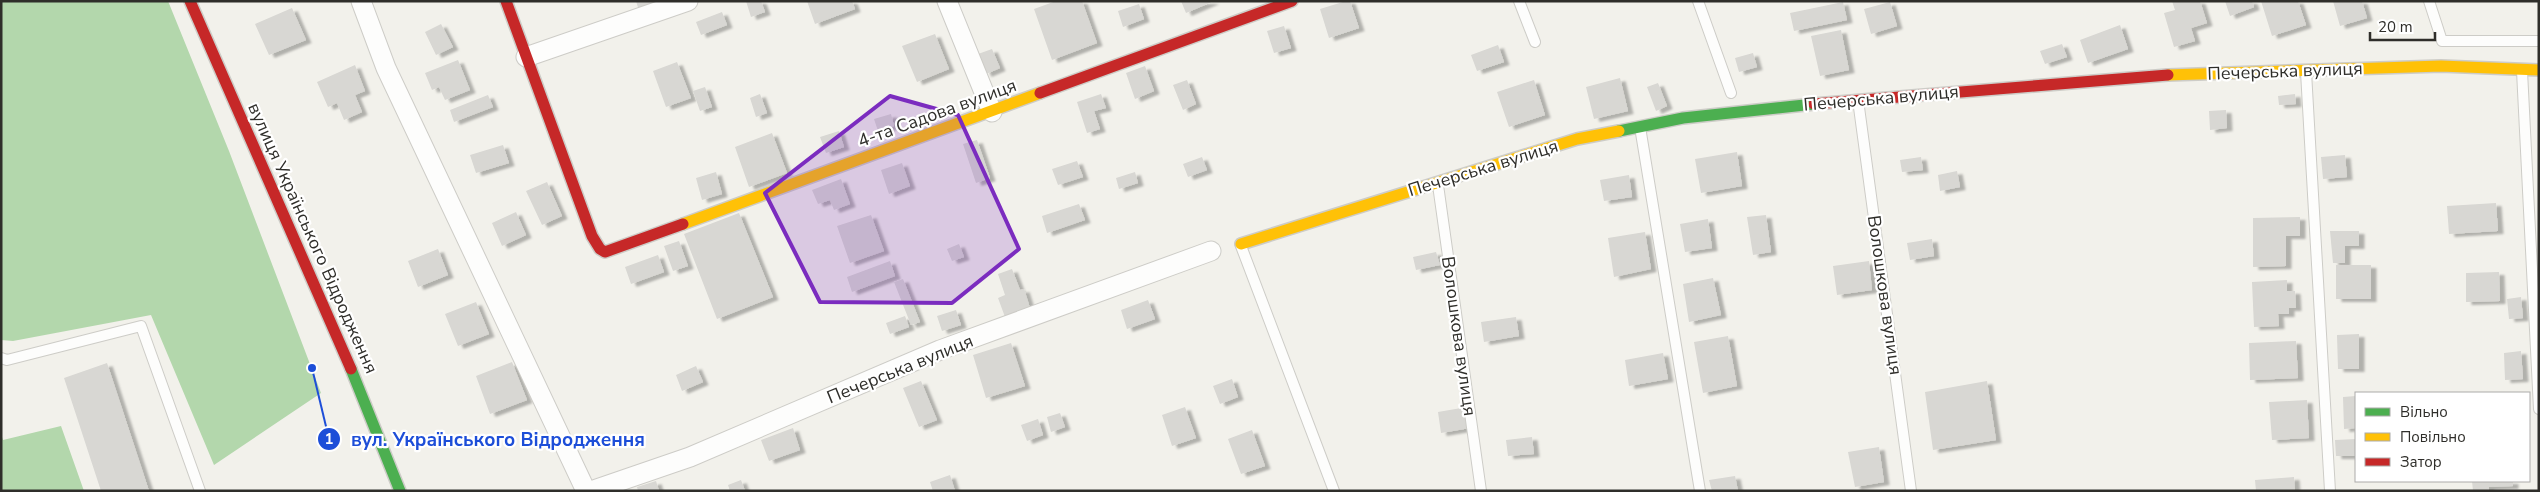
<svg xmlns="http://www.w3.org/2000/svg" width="2540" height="492" font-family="'Nunito Sans',sans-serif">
<defs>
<filter id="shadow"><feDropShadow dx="5.5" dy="3" stdDeviation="1" flood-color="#0004"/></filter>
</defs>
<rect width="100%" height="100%" fill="#f2f1eb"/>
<path fill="#b3d7ac" d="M1 1H168L229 151 321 393 214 465 151 315 13 341 1 340Z
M61 426 84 491H1V434L3 440Z"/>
<path fill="#d8d7d3" filter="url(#shadow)" d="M636 1H655L658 8 640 14Z
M746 1H761L765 12 751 17Z
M807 1H852L855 9 815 24Z
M1056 1H1082L1097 43 1052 60 1034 9Z
M1181 1H1214L1186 13Z
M1346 1H1350L1359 28 1329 38 1320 9Z
M2172 1H2200L2207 23 2191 28 2195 41 2174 47 2164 13 2175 10Z
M2225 1H2252L2254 7 2230 16Z
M2261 1H2298L2306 25 2272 36Z
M2333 1H2362L2367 18 2340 26Z
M1843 2 1847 20 1794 31 1790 13Z
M1890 2 1897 26 1871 34 1864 9Z
M1139 4 1144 19 1123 27 1118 11Z
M292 8 306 40 269 55 255 24Z
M722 12 727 25 701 35 696 22Z
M441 24 453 47 436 55 425 32Z
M2120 25 2128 49 2088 63 2080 40Z
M1284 26 1291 48 1274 53 1267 31Z
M1841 30 1849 70 1820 76 1811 36Z
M935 34 949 69 917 82 902 46Z
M2062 44 2067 57 2045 64 2040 51Z
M1498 45 1504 62 1477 71 1471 55Z
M992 49 1000 68 986 74 978 54Z
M1753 53 1757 67 1739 72 1735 58Z
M458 60 470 90 445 100 439 87 432 90 425 73Z
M677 62 691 98 666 107 653 71Z
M355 65 365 91 355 95 362 112 344 120 337 103 328 107 317 82Z
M1145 66 1154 91 1135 99 1126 73Z
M1620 78 1628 111 1594 119 1586 87Z
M1187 80 1196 104 1183 110 1173 85Z
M1534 80 1545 115 1509 127 1497 92Z
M1658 83 1667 106 1656 111 1647 87Z
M705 87 712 107 700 111 693 91Z
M760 94 767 113 756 117 750 98Z
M1101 94 1106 108 1094 111 1100 129 1087 133 1077 102Z
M2295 94 2296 104 2279 105 2278 96Z
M488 95 493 107 454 122 450 110Z
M2226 110 2227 128 2210 130 2209 111Z
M891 114 894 126 878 131 874 119Z
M839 131 844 147 826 153 820 137Z
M772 133 787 173 749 187 735 147Z
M977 140 990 178 976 183 963 144Z
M503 145 509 163 476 173 470 155Z
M1737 152 1742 186 1701 193 1695 159Z
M2345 155 2347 177 2323 179 2321 157Z
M1202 157 1207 170 1188 177 1183 164Z
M1921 157 1923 170 1902 172 1900 160Z
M1077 161 1083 177 1058 185 1052 169Z
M902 163 910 186 889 194 881 170Z
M1957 171 1960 187 1940 191 1938 175Z
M716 172 722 194 702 200 696 178Z
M1135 172 1138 183 1119 189 1116 178Z
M1629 175 1632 197 1604 201 1600 180Z
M841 179 850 204 834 210 830 200 818 204 812 190Z
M547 182 562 216 542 225 526 191Z
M2496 203 2498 231 2449 234 2447 206Z
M1079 204 1085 220 1047 233 1042 216Z
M516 212 526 235 502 246 492 223Z
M739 213 773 297 717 319 684 234Z
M871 215 884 251 850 263 837 226Z
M1766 215 1771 252 1753 255 1747 217Z
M2300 217V236H2286V266L2253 267V218Z
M1708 219 1712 248 1685 252 1680 224Z
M2330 231H2359V246H2345V263H2333Z
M1645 232 1651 269 1614 277 1608 238Z
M1932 239 1934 256 1910 260 1907 243Z
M679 241 688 266 673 271 664 246Z
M959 244 964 257 952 261 947 249Z
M438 249 448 275 418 287 408 261Z
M1436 252 1440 265 1416 270 1413 257Z
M658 255 664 272 631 284 625 267Z
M890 261 895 276 852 292 847 277Z
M1869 261 1872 290 1837 295 1833 266Z
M2336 265H2371V299H2336Z
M1012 269 1020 290 1024 289 1030 308 1005 317 998 298 1005 295 998 274Z
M2499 272 2500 301 2466 302V273Z
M1713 278 1721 315 1689 322 1683 284Z
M903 279 920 322 911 325 894 282Z
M2287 280V291H2295L2296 308H2289V314H2278L2279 326 2254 327 2252 282Z
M2521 297 2523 318 2509 319 2507 299Z
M1148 300 1155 319 1127 329 1121 310Z
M476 302 489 334 458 346 445 314Z
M956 310 961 325 942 331 937 316Z
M905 316 909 327 890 334 886 323Z
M1516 317 1519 336 1484 342 1481 322Z
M2359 334V369H2338L2337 335Z
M1728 336 1737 386 1703 393 1694 342Z
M2296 341 2298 378 2250 380 2249 343Z
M1011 343 1025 386 986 398 973 355Z
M2521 351 2523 379 2505 380 2504 353Z
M1663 353 1668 379 1629 386 1625 360Z
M512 362 527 400 490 414 476 376Z
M107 363 149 491H101L64 378Z
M696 366 703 382 682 391 676 375Z
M1232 379 1238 397 1220 404 1213 386Z
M921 381 937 420 919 427 903 388Z
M1987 381 1996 440 1933 450 1925 392Z
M2356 396V428L2344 429 2343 397Z
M2307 400 2309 438 2272 440 2269 402Z
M1185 407 1196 438 1172 446 1162 415Z
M1467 407 1470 428 1441 433 1438 412Z
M1060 413 1065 427 1051 432 1047 417Z
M1038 419 1043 435 1027 441 1021 425Z
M793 428 800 450 769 461 761 440Z
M1252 430 1265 466 1241 474 1228 439Z
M1532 437 1534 454 1508 456 1506 440Z
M2356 439V456H2336L2335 440Z
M1879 447 1884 482 1855 487 1848 452Z
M950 475 955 491H933L930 482Z
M1735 476 1738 491H1712L1709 480Z
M2294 477 2295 491H2256L2255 480Z
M741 480 745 491H730L728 485Z
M656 481 659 491H638L637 487Z
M2472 481H2513V486L2489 487V491H2473Z"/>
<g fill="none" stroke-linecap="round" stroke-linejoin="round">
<defs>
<path id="lane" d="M1519 1 1535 42
M1698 1 1731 93
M2429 1 2442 41H2539
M2522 71 2539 409
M2306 72 2330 491
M1858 100 1911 491
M1640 127 1700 491
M1438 185 1481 491
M1241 246 1334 491
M1 358 7 360 141 326 200 491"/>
<path id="street" d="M361 1 386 68 586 491
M947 1 992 112
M526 57 688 1
M591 491 690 457 940 350 1211 251"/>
<path id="fast" d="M1619 131 1683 118 1814 104
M351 369 400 491"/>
<path id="slow" d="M2168 75 2441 66 2539 70
M683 224 1040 93
M1241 244 1577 139 1619 131"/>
<path id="jam" d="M190 1 351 369
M506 1 592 236 600 249 605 252 683 224
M1040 93 1292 1
M1814 104 2168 75"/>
</defs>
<use href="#lane" stroke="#cdccc7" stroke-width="12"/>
<use href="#street" stroke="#cdccc7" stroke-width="21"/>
<use href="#fast" stroke="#cdccc7" stroke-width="14"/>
<use href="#slow" stroke="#cdccc7" stroke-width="14"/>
<use href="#jam" stroke="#cdccc7" stroke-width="14"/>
<use href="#lane" stroke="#fdfdfc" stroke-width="10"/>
<use href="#street" stroke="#fdfdfc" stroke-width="19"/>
<use href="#fast" stroke="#4caf50" stroke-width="11"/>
<use href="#slow" stroke="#ffc107" stroke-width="11"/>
<use href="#jam" stroke="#c62828" stroke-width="11"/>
</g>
<path fill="#7b2cbf" fill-opacity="0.2" stroke="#7b2cbf" stroke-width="4" stroke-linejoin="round" d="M890 96 958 115 1019 249 952 303 820 302 765 193Z"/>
<g text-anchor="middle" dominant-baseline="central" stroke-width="4.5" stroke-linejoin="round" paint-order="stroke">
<g font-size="18" fill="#2f2e2a" stroke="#fff">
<text transform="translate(2285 71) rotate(-2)">Печерська вулиця</text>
<text transform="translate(1881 98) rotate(-5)">Печерська вулиця</text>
<text transform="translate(937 113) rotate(-20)">4-та Садова вулиця</text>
<text transform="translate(1483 168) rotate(-17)">Печерська вулиця</text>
<text transform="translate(313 238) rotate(66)">вулиця Українського Відродження</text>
<text transform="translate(1885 295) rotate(82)">Волошкова вулиця</text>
<text transform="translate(1459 336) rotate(82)">Волошкова вулиця</text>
<text transform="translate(900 369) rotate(-22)">Печерська вулиця</text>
</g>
</g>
<path fill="none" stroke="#1d4ed8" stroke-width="2" d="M312 368L329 439"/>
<g fill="#1d4ed8" stroke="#fff" stroke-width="2">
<circle cx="312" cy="368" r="5"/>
<circle cx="329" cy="439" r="12"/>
</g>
<g font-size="15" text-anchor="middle" font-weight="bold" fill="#fff">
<text x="329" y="444">1</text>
</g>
<g font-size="19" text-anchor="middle" font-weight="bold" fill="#1d4ed8" stroke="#fff" stroke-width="4.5" stroke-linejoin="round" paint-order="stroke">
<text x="498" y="446">вул. Українського Відродження</text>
</g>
<rect width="2540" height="492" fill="none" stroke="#2f2e2a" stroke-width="5"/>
<rect x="2355" y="392" width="175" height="90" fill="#ffffff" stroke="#acabaa"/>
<rect x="2365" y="408" width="25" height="8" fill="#4caf50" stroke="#acabaa"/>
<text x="2400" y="417" font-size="15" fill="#2f2e2a">Вільно</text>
<rect x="2365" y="433" width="25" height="8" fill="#ffc107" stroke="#acabaa"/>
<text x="2400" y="442" font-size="15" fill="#2f2e2a">Повільно</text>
<rect x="2365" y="458" width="25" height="8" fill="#c62828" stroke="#acabaa"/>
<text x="2400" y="467" font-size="15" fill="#2f2e2a">Затор</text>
<path d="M2370 32v8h65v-8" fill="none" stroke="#2f2e2a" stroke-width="2.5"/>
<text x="2378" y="32" font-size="15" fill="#2f2e2a" stroke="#ffffff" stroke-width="4" paint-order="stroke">20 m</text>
</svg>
